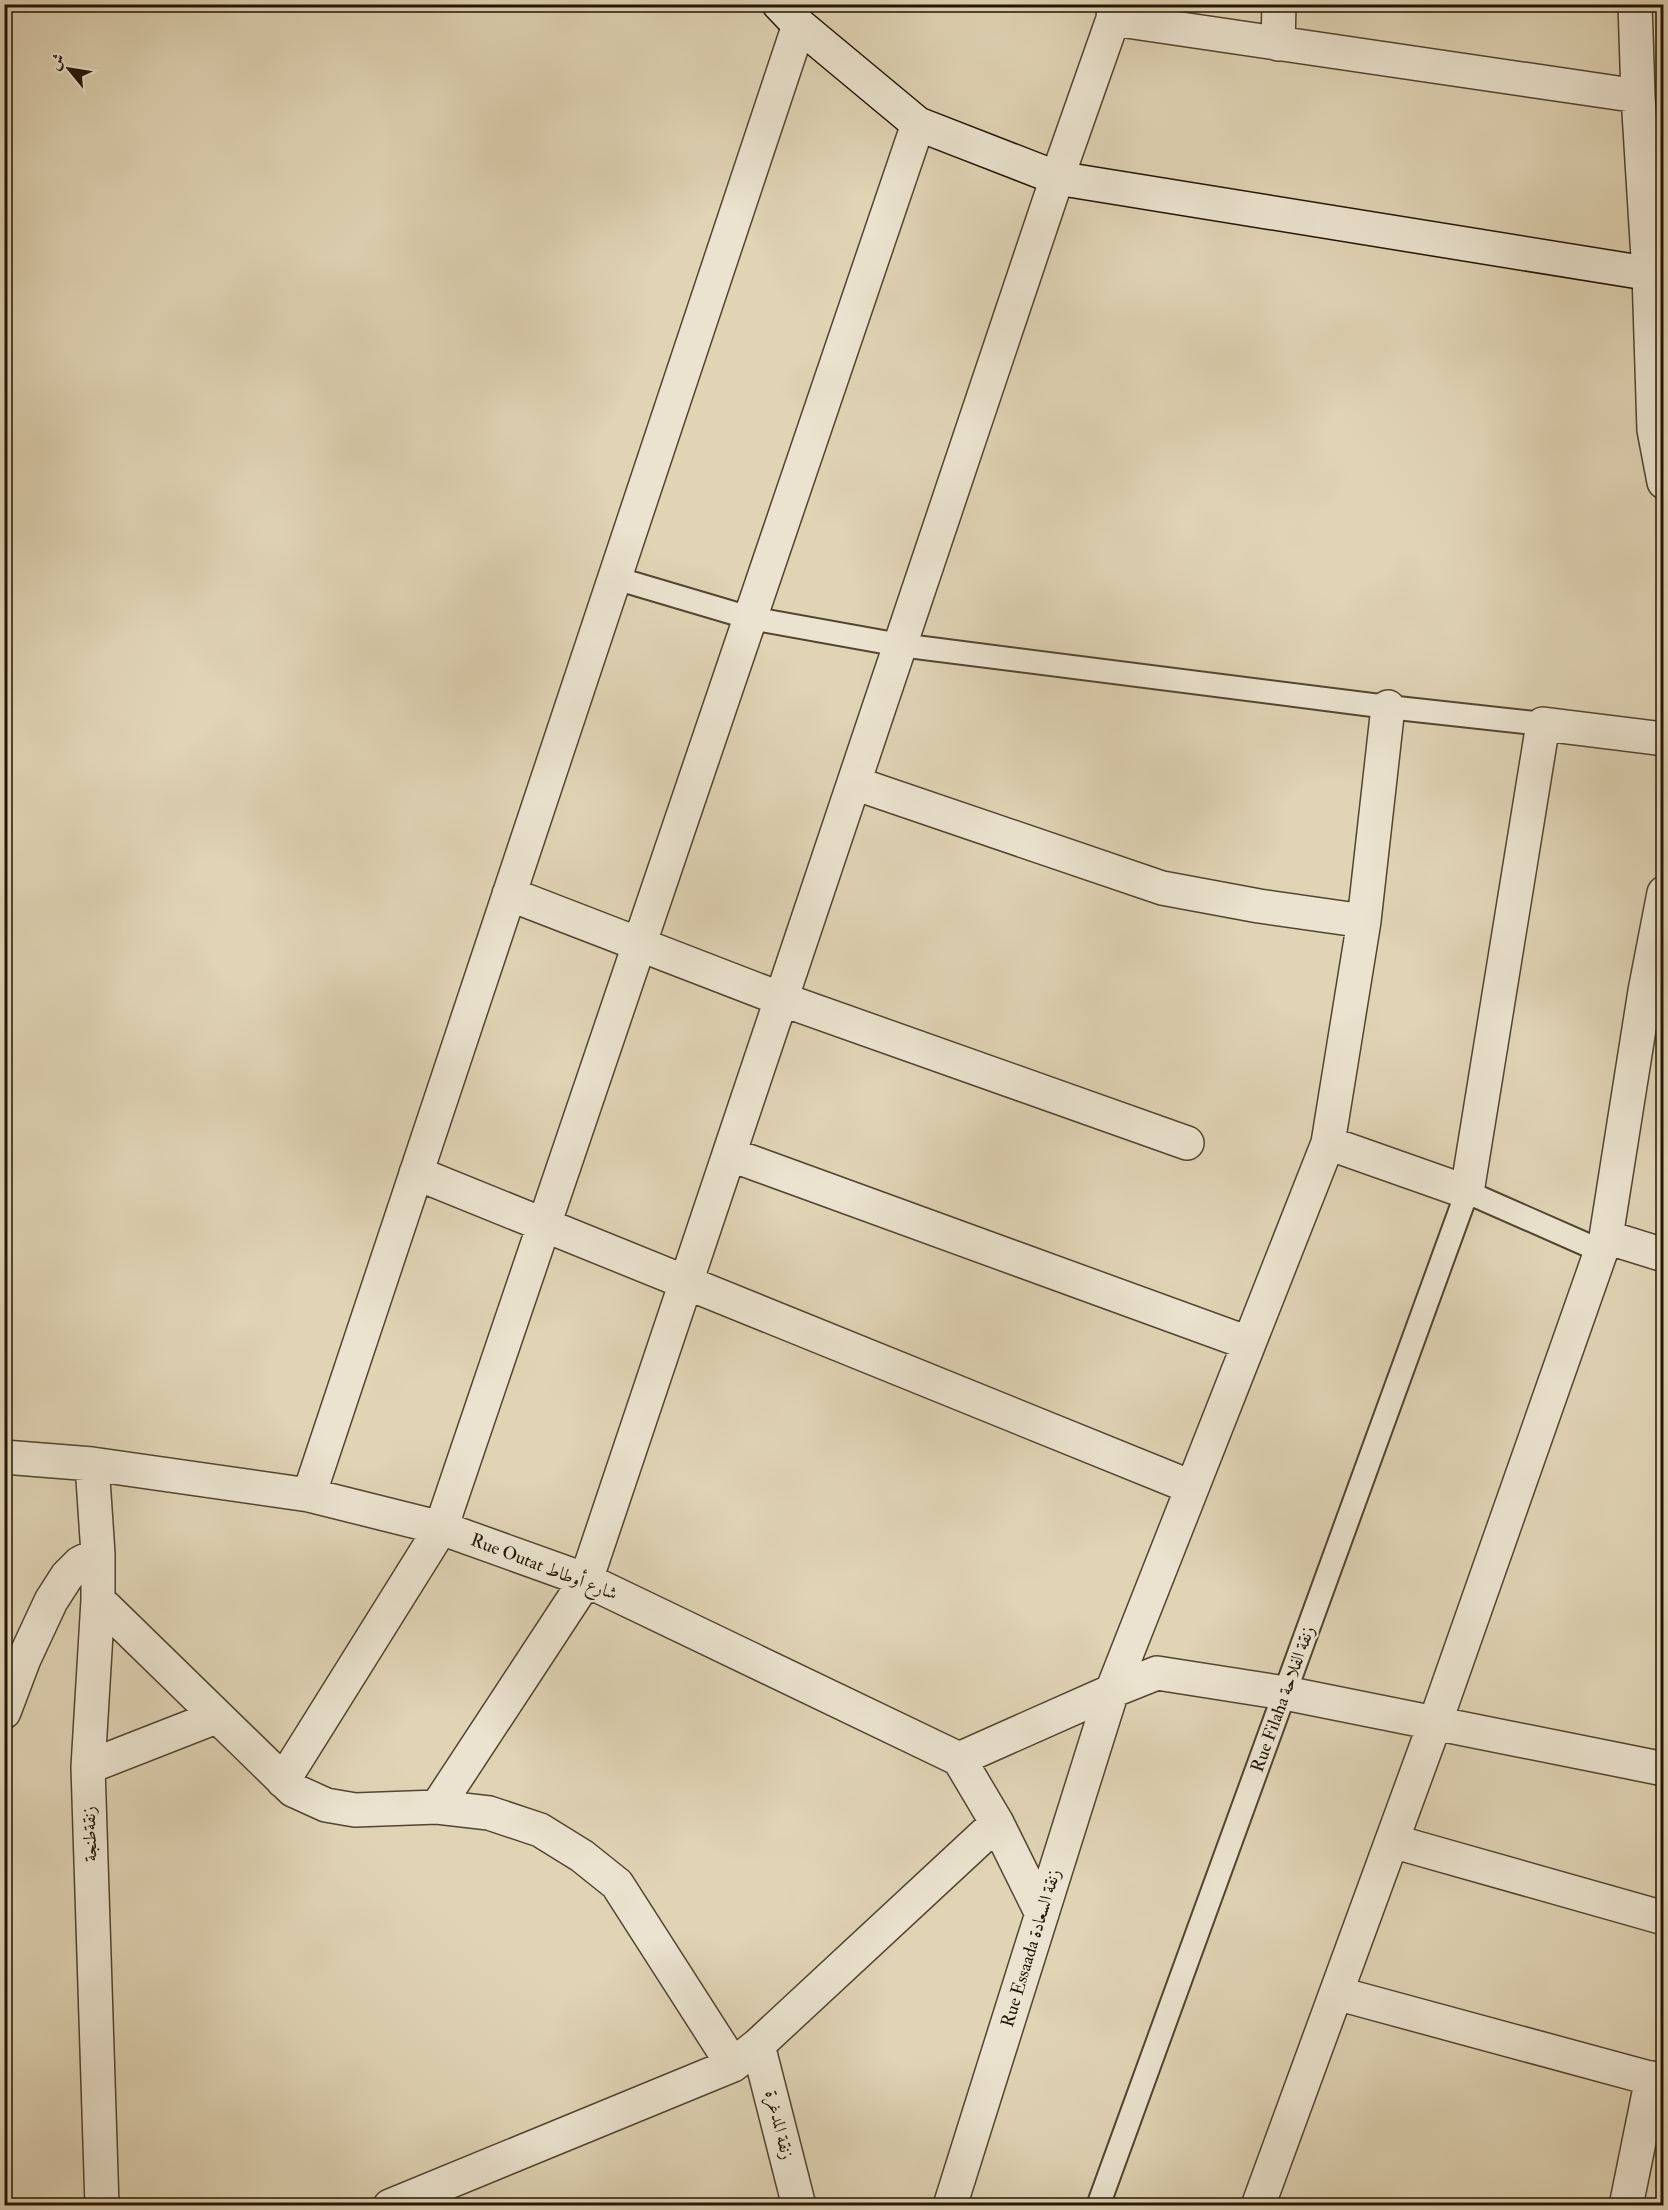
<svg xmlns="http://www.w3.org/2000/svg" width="1668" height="2210" font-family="'IM FELL Double Pica',Amiri,serif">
<rect width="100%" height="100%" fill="#e0d4b5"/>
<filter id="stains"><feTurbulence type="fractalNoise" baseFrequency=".00333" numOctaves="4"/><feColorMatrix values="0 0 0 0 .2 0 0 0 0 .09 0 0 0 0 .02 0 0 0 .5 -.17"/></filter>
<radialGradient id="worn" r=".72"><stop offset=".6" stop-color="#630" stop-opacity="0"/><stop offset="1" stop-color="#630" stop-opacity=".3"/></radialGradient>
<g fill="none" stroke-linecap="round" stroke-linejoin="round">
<defs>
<path id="lane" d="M615 578 750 618 900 645 1388 707 1543 724
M1098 2206 1467 1192 1601 1251"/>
<path id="street" d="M1635 4 1638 96 1649 274 1654 430 1664 482
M1113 19 1638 96
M1278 44 1279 4
M854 783 1162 888 1259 906 1364 921
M509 894 781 999 1187 1143
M1328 1143 1467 1192 1543 724 1664 739
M729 1154 1248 1343
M416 1173 1191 1487
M1606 1237 1664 1255
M4 1457 92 1464 309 1495 441 1528 586 1580 959 1759 1112 1691 1157 1673 1285 1693 1664 1769
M92 1464 98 1554V1600L88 1767 102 2206
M309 1495 799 25
M98 1600 293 1790 326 1805 355 1810 437 1807 489 1813 540 1830 582 1856 617 1884 733 2065
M4 1712 24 1659 51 1601 67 1576 80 1563 98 1554
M959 1759 997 1823 1042 1914
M88 1767 216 1717
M283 1781 441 1528 918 124
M437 1807 586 1580 1057 178 1113 19 1114 4
M1392 1841 1664 1918
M1336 1993 1664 2082
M758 2045 799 2206
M390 2206 733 2065 758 2045 997 1823
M950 2206 1112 1691 1328 1143 1364 921 1388 707
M1258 2206 1435 1723 1606 1237 1645 991 1664 893
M1626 2206 1652 2078"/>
<path id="secondary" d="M779 4 799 25 918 124 1057 178 1664 276"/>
</defs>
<use href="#lane" stroke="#524530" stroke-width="26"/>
<use href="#street" stroke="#524530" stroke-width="36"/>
<use href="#secondary" stroke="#231504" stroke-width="36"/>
<use href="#lane" stroke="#ebe3cf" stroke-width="22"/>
<use href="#street" stroke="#ebe3cf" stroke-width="33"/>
<use href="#secondary" stroke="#ebe3cf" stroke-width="33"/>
</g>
<g text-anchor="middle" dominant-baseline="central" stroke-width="4.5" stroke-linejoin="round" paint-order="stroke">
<g font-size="18" fill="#231504" stroke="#ebe3cf">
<text transform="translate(544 1567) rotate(21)">Rue Outat شارع أوطاط</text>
<text transform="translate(1283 1699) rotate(-70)">Rue Filaha زنقة الفلاحة</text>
<text transform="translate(90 1834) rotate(-92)">زنقةطنجة</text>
<text transform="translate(1031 1948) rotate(-73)">Rue Essaada زنقة السعادة</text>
<text transform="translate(779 2125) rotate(76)">زنقة المدغرة</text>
</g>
</g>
<rect width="1668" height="2210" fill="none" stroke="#e0d4b5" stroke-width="24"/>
<rect x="6" y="6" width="1656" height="2198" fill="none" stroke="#231504" stroke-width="3"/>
<rect x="12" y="12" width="1644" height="2186" fill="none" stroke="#231504" stroke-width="1.5"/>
<g transform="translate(69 69) rotate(300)" stroke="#ebe3cf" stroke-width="4.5" paint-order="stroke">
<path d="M0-4.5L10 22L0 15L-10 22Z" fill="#231504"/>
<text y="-9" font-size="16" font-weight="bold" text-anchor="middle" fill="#231504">ش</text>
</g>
<rect width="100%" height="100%" filter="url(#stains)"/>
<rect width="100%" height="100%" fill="url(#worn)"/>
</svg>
